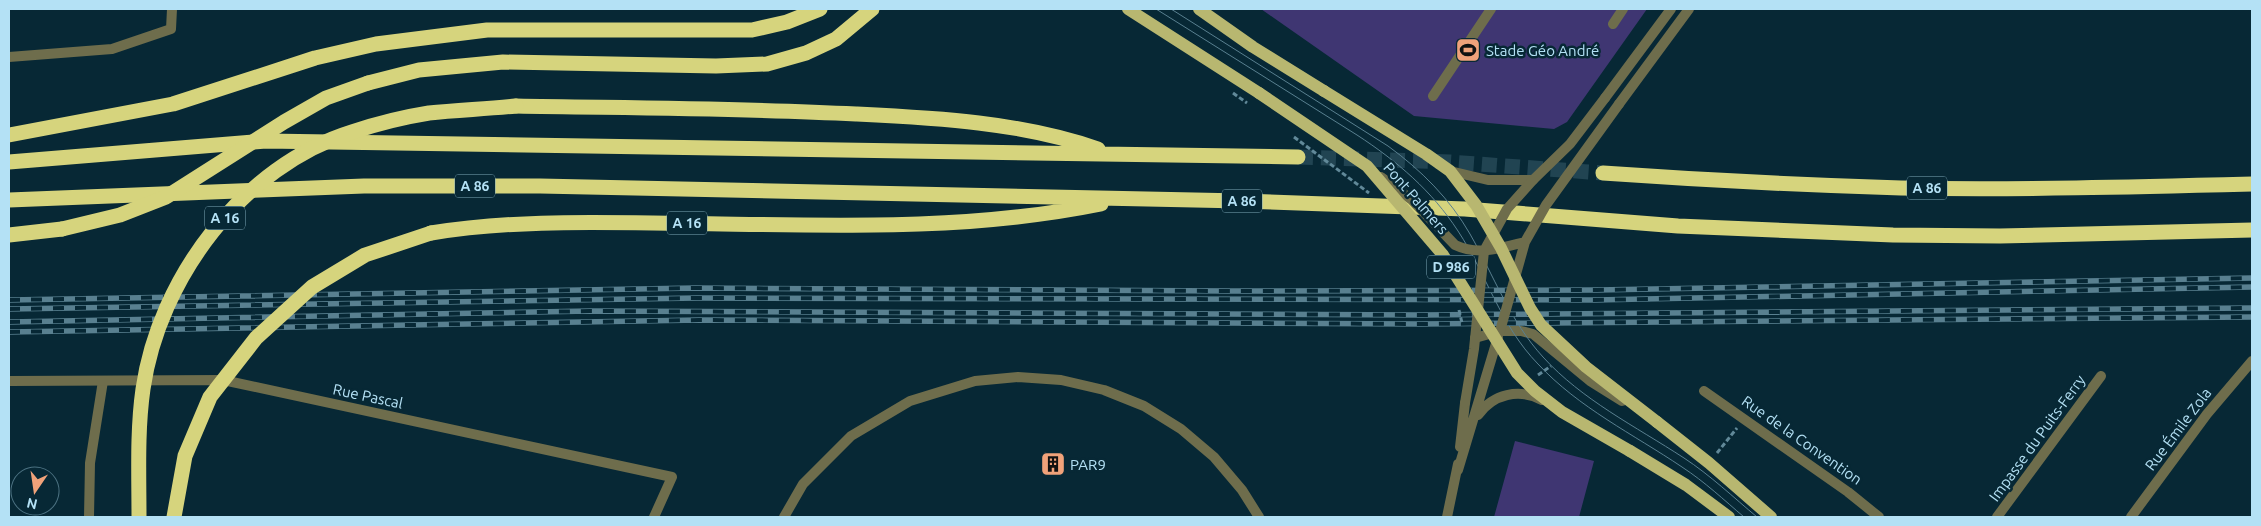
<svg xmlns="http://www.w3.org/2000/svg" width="2261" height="526" font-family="Ubuntu,sans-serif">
<rect width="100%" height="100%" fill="#072835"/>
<path fill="#3f3672" d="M1261 9H1647L1567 122 1554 129 1414 116Z
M1515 441 1594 461 1579 517H1494Z"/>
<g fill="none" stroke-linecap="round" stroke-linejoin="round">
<path stroke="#214452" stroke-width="15" stroke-dasharray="15 8" stroke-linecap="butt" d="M1298 157 1450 162 1603 173"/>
<path stroke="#618999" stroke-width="3" stroke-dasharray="5 2.5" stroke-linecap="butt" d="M1538 375 1551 366
M1717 453 1737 428"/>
<path stroke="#6e6d4c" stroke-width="10" d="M1613 24 1623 9
M9 57 112 49 171 29 172 9
M1433 96 1491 9
M89 517 90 463 103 381
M784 517 803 484 851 436 910 401 975 381 1018 377 1061 380 1104 390 1144 406 1181 429 1214 457 1242 490 1259 517"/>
<path stroke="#6e6d4c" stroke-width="10" d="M9 381 223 380 672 477 654 517
M1704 391 1848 492 1879 517
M1997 517 2101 376
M2131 517 2207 414 2252 361"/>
<path stroke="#6e6d4c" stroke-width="10" d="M1605 98 1671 9
M1619 104 1689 9
M1450 171 1488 180H1533
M1475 338 1500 331H1521L1533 334 1590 381 1622 401
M1478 415C1493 394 1519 388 1542 400
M1460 447 1465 403
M1458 470 1498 337
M1447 517 1458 464"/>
<path stroke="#b8b770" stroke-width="12" d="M1128 9 1259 93
M1199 9 1253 47 1324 91
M1657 422 1709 463 1771 517
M1630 451 1686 485 1729 517"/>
<path stroke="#d6d47d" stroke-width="15" d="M368 83 419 70 503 62 716 66 767 64 806 53 836 39 872 9
M516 106C629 108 743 108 856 114 937 118 1020 122 1098 149
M9 135 173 104 315 58 376 44 487 30H752L787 22 820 9
M9 162 266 141 1298 157
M1603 173C1702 180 1801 185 1901 188 2018 190 2135 187 2252 184
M9 200 364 186H540L1242 201 1465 209 1678 226 1893 235 2000 236 2252 230
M431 233C505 221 578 222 653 223 802 224 954 234 1101 204
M9 235 62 229"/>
<path stroke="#598090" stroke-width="1" d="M1156 9 1357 135C1397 161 1432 191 1458 231 1487 275 1500 325 1538 364 1579 408 1633 434 1682 467 1705 482 1724 500 1744 517
M1171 9 1388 146C1421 170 1450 199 1470 234 1494 276 1510 321 1543 357 1582 400 1635 426 1684 458 1710 475 1733 497 1757 517"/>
<defs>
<path id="rail" d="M9 300 695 288 1228 291 1597 290 2252 278
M9 309 697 298 1595 300 2252 287
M9 322 590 311 1422 315 2252 308
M9 332 699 320 1421 324 2252 317"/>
</defs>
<use href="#rail" stroke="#598090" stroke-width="5.5"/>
<use href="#rail" stroke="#072835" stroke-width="4" stroke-dasharray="11" stroke-linecap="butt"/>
<path stroke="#618999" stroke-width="3" stroke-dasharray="5 2.5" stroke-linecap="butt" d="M1233 93 1247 103
M1294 137 1369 193
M1459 310 1462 323"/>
<path stroke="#6e6d4c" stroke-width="10" d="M1381 177 1412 200 1455 245C1478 256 1501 248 1525 242
M1500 331 1525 242 1546 205 1619 104
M1465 403 1474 349 1484 251 1507 209 1533 180 1570 144 1605 98"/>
<path stroke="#b8b770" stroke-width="12" d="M1324 91 1426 154 1450 171 1476 205 1501 248 1530 308 1541 325 1586 367 1657 422
M1259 93 1367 166 1443 255 1517 373 1535 391 1562 412 1630 451"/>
<path stroke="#d6d47d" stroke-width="15" d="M62 229 120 215 166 197 284 122 326 98 368 83
M139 517C139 475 137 431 143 389 159 278 243 166 352 132 376 124 404 117 429 113 458 110 487 109 516 106
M174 517 185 456 210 397 256 338 312 287 365 255 431 233"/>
</g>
<defs>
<symbol id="stadium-square" viewBox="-11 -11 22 22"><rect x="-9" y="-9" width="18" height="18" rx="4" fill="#f0a27a" stroke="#072835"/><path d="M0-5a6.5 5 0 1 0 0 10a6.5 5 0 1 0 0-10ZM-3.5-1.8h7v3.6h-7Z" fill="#111"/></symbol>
<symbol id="building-square" viewBox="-11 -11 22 22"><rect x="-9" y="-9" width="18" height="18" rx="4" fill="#f0a27a" stroke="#072835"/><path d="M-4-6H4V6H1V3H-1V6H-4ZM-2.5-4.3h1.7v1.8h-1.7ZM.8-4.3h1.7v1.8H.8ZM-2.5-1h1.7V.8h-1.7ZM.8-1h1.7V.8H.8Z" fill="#111"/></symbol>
</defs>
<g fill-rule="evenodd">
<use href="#stadium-square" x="1454" y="36" width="28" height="28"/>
<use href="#building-square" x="1039" y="450" width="28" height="28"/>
</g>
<g text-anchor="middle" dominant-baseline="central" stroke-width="5" stroke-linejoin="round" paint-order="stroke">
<g fill="#072835" stroke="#80aabb" stroke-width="1">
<rect x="455" y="174.5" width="40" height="23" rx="4"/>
<rect x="1907" y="176.5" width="40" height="23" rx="4"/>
<rect x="1222" y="189.5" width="40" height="23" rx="4"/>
<rect x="205" y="206.5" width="40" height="23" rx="4"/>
<rect x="667" y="211.5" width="40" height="23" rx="4"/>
<rect x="1427" y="255.5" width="48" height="23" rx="4"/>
</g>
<g font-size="14" font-weight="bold" fill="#b4e1f5">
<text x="475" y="186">A 86</text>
<text x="1927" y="188">A 86</text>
<text x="1242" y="201">A 86</text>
<text x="225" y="218">A 16</text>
<text x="687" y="223">A 16</text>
<text x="1451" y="267">D 986</text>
</g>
<g font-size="15" fill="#b4e1f5" stroke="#072835" text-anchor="start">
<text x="1486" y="50">Stade Géo André</text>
<text x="1070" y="464">PAR9</text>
</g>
<g font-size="15" fill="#b4e1f5" stroke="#072835">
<text transform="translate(1416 198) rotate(49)">Pont Palmers</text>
<text transform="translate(368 396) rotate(12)">Rue Pascal</text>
<text transform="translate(2178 429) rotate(-53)">Rue Émile Zola</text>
<text transform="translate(2037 438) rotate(-54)">Impasse du Puits-Ferry</text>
<text transform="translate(1802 440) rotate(35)">Rue de la Convention</text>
</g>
</g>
<rect width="2261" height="526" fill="none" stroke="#b4e1f5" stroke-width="20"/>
<g transform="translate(35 491) rotate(193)"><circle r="24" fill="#072835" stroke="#4c7282"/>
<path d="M0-4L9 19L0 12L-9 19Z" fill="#f0a27a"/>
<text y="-8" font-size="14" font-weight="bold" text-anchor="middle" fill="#b4e1f5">N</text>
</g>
</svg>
